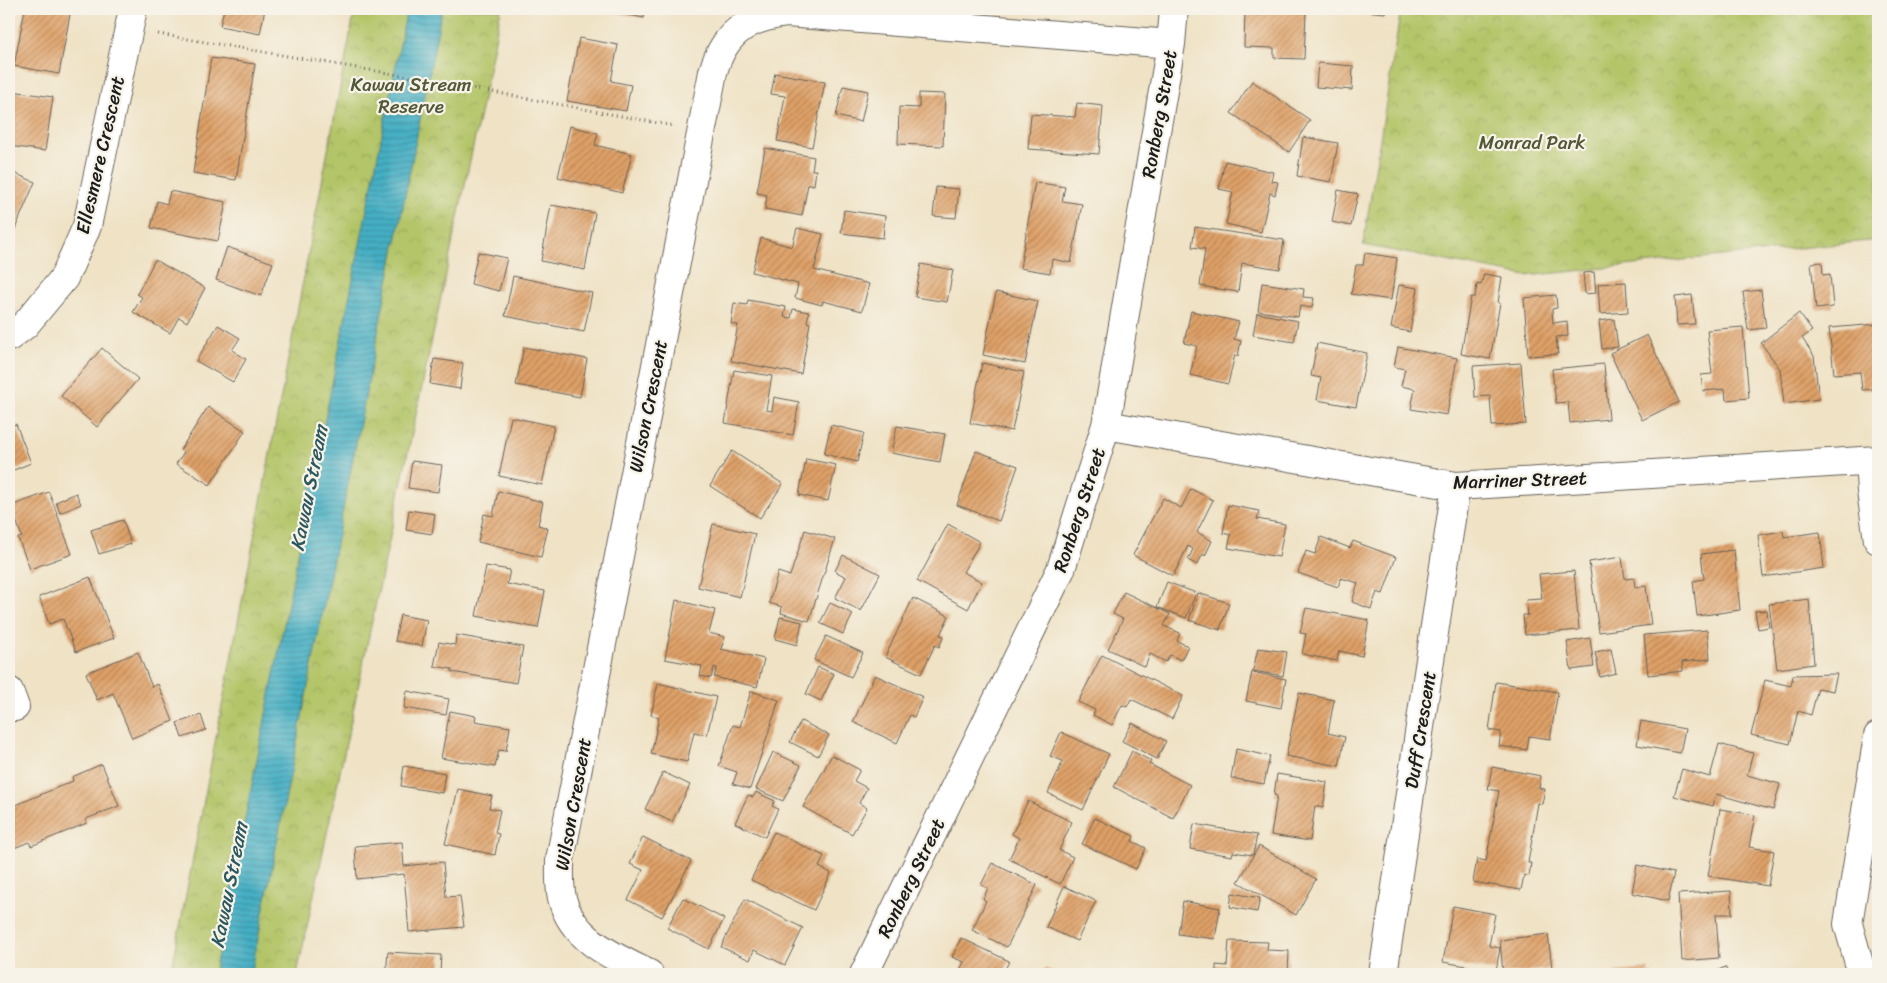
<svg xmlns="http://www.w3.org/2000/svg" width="1887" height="983" font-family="Sriracha,sans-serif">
<defs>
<pattern id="park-crowns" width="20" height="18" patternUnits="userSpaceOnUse" patternTransform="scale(1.25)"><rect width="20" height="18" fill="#b3c568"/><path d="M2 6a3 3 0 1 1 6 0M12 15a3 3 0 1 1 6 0" fill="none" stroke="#99a95a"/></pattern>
<pattern id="water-rules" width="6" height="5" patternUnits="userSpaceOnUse" patternTransform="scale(1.25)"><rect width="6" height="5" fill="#45afc4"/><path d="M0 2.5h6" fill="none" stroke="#398e9e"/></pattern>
<pattern id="building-hatch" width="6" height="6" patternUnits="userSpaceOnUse" patternTransform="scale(1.25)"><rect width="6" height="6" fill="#dfa168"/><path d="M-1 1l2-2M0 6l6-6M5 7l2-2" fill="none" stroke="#b48255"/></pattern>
</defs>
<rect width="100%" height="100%" fill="#f7f3e8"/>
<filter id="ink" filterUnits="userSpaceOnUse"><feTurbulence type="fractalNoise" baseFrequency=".02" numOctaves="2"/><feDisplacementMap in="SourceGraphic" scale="10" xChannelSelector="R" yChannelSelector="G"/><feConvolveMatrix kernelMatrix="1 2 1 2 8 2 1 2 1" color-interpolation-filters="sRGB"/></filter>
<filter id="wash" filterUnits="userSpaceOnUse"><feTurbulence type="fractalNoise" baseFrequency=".0096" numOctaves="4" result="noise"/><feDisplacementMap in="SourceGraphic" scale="20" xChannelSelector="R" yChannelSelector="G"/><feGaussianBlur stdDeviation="1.12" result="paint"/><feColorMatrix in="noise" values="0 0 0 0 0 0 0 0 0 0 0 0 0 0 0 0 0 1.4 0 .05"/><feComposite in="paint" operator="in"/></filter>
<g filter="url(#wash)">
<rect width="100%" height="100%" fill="#efe2c5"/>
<path fill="url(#park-crowns)" stroke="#687042" d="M355 9H501L484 95 297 974H187L172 968Z
M1401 9H1878V240L1526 276 1363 245Z"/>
<path fill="url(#water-rules)" stroke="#306670" d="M407 9H442L251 974H214Z"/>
<g id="blocks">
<path fill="url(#building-hatch)" d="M25 9H71L59 74 14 66Z
M224 9H265L260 34 220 26Z
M595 9H646L644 18Z
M1353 9H1386L1385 13 1352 10Z
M1245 10 1306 13 1304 59 1274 58V48L1244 47Z
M579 38 618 45 611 81 631 85 626 111 567 101Z
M211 58 255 64 236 180 193 173Z
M1318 63 1353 66 1352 90 1316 87Z
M775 73 825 82 812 147 777 141 785 96 771 94Z
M1252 81 1310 120 1289 152 1231 113Z
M843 86 868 91 861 122 836 116Z
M12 91 53 97 45 151 9 146V112Z
M919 93 945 94 943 146 898 144 899 107 919 108Z
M1077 103 1103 106 1099 154 1028 149 1031 114 1075 117Z
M570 126 598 133 595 145 632 154 622 193 558 177Z
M1303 137 1338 143 1331 182 1297 176Z
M765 148 814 157 812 170H816L814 185 808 184 802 216 765 209 767 195 757 193Z
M1225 161 1273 172 1271 181 1278 182 1275 195 1270 193 1261 232 1226 224 1233 192 1219 189Z
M9 171 35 182 9 243Z
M1035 182 1065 187 1062 201 1082 204 1071 263 1052 259 1050 273 1020 268Z
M936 187 959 189 956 218 933 216Z
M1338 190 1358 194 1351 226 1332 222Z
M170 191 226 202 218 241 151 228 157 201 167 204Z
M551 205 595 213 585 270 541 261Z
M844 210 885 216 883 238 841 233Z
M1195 227 1284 240 1280 269 1242 263 1238 292 1200 286 1205 249 1192 247Z
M797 228 823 234 814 270 869 284 862 311 823 301 822 305 795 298 798 284 752 272 761 238 792 247Z
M227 247 273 263 261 296 216 280Z
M478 252 507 258 499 291 471 284Z
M1365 253 1397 258 1391 300 1351 294 1356 265H1363Z
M155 260 205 288 187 322 179 317 170 333 133 312 142 297 137 294Z
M1822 262 1823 275 1830 274 1833 307 1816 309 1811 263Z
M921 264 953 270 947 302 915 297Z
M1594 272 1596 293 1585 294 1583 273Z
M1484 274 1502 277 1498 303H1500L1490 359 1461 354 1471 297H1475L1477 284 1481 285Z
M513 276 592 293 584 332 505 316Z
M1626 282 1628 312 1600 314 1598 284Z
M1262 283 1304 289 1303 297 1314 298 1312 308 1300 306 1298 317 1258 311Z
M1399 285 1418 288 1410 332 1391 328Z
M1761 290 1766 328 1748 330 1743 292Z
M996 292 1038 301 1025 364 983 355Z
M1556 295 1557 308 1552 309 1553 323 1567 321 1568 336 1556 337 1558 354 1528 356 1524 298Z
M1692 295 1695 324 1677 325 1675 297Z
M748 300 786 307 784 317 791 318 793 309 809 312 807 322 810 323 801 374 731 361 738 325 731 324 734 303 747 305Z
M1191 311 1239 322 1234 339 1241 341 1238 356 1235 355 1228 384 1190 375 1197 346 1184 343Z
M1257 313 1298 321 1294 342 1253 335Z
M1799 313 1812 331 1802 338 1814 356 1819 399 1784 404 1780 369 1761 343Z
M1614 319 1618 347 1602 349 1599 321Z
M1878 324V389L1862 390 1860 372 1834 374 1829 328Z
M218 325 240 338 232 350 246 359 233 382 196 361Z
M1743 327 1749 398 1726 400 1725 389 1703 391 1701 375 1712 374 1707 330Z
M1647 335 1679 402 1642 420 1610 353Z
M1317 343 1367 353 1356 407 1317 400 1321 378 1311 376Z
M524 347 587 359 580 397 516 385Z
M1398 347 1457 358 1447 415 1411 409 1415 389 1401 386 1405 369 1394 367Z
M102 348 138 379 97 427 61 396Z
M434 359 463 363 460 389 430 384Z
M982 363 1024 372 1012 431 970 423Z
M1521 363 1526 424 1492 426 1490 396 1475 397 1473 366Z
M1604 364 1609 419 1570 423 1568 402 1556 403 1552 369Z
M734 370 772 376 766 410 772 411 774 397 799 402 793 435 725 423Z
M208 407 245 431 210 485 176 464 184 452 180 450Z
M511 417 554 426 542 485 499 476Z
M16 424 31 463 9 472V427Z
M831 425 864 433 857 462 824 454Z
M897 426 945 434 940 462 891 453Z
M732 451 783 484 760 518 710 486Z
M976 451 1018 466 999 521 957 505Z
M806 459 836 465 828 501 799 495Z
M412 461 442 465 438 492 408 488Z
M1191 489 1213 500 1197 532 1212 541 1205 556 1203 554 1197 565 1188 560 1193 549 1188 546 1173 576 1133 555 1163 498 1181 508Z
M498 491 543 502 538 525 548 528 541 557 478 542 484 514 493 516Z
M49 492 72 554 30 569 18 538 22 537 11 506Z
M76 493 81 504 60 513 56 502Z
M1228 505 1259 511 1257 519 1285 524 1279 557 1228 548 1231 535 1223 533Z
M409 510 435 514 432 534 406 530Z
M123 520 131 544 99 554 91 530Z
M713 524 755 534 740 597 698 587Z
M948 524 980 542 963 572 982 582 968 609 917 581Z
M805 530 835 539 809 621 781 613 782 607 769 603 778 572 790 576Z
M1783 531 1784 537 1820 532 1824 568 1763 577 1758 535Z
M1321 537 1350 548 1353 541 1396 557 1383 594 1377 592 1371 609 1352 602 1358 583 1341 578 1338 587 1298 573 1306 551 1315 554Z
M1734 550 1740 610 1697 616 1693 581 1704 579 1701 554Z
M843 555 880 574 861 611 835 598 846 577 835 571Z
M1622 557 1625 579 1634 578 1635 588 1646 586 1651 625 1599 632 1589 562Z
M486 566 510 570 507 584 545 591 538 628 476 616Z
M1574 571 1579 630 1525 635 1523 615H1528L1526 600 1542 599 1539 574Z
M90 577 114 638 76 652 63 619 49 624 39 597Z
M1167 582 1196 593 1186 618 1157 607Z
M1124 592 1170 614 1164 626 1180 633 1177 641 1188 646 1181 660 1170 655 1166 662 1150 654 1145 667 1108 649 1123 619 1113 614Z
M1198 593 1229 603 1220 630 1189 620Z
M913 598 949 616 940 635 944 636 939 647 935 645 921 674 885 657Z
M1809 599 1814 664 1777 669 1769 604Z
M676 600 715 610 709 633 725 637 721 649 764 659 757 687 714 677 717 668 714 667 711 678 700 676 702 666 665 659Z
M830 603 853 614 843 634 820 623Z
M1306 608 1369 620 1362 656 1339 651 1337 661 1302 654 1306 634 1300 633Z
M1767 610 1769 627 1758 629 1755 611Z
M400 615 427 620 422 646 395 641Z
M780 617 802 622 797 645 775 639Z
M1707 630 1710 659 1682 662 1683 671 1648 675 1644 635Z
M456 635 523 647 516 683 452 672V669L434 666 439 642 455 645Z
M826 636 863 653 851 677 814 660Z
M1590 638 1594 667 1571 670 1567 642Z
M1258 648 1287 652 1283 676 1253 671Z
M1611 649 1616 673 1600 677 1595 652Z
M138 652 152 687 158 684 173 721 132 738 113 693 97 700 86 673Z
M1102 655 1183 696 1172 719 1131 699 1127 707 1122 705 1112 725 1093 715 1095 710 1078 702Z
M818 667 834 674 821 701 806 694Z
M1252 672 1286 679 1281 708 1246 701Z
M1837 674 1833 691 1818 688 1811 715 1798 711 1790 744 1751 735 1765 680 1791 686 1793 675Z
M875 675 923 697 914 717 910 715 897 743 853 722Z
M1496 682 1558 692 1550 739 1529 736 1527 750 1499 746 1501 732 1489 730Z
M658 683 716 697 707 735 694 732 687 762 651 754 659 717 651 715Z
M407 691 449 699 446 715 404 708Z
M751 691 779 700 750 789 733 784 737 772 719 766 733 725 740 727Z
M1299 693 1334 700 1328 733 1345 737 1339 766 1286 756Z
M450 711 476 716 475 721 510 727 506 751 499 750 495 767 441 758Z
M201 715 206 730 182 738 177 723Z
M801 721 829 735 818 756 790 742Z
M1641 721 1685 729 1680 753 1637 745Z
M1132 723 1166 741 1157 759 1122 741Z
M1061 732 1109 754 1083 810 1048 793 1063 761 1050 756Z
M1719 744 1753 753 1747 775 1780 784 1773 810 1716 794 1713 806 1674 796 1682 769 1710 777Z
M1236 749 1270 756 1264 784 1231 778Z
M1132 751 1151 761 1149 764 1190 785 1173 818 1114 787Z
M773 752 801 765 783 801 756 789Z
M832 755 860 770 854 781 867 788 859 803 867 808 852 834 803 807Z
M102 764 119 806 86 819 87 823 31 846 29 842 9 850V802L11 807 73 781 72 777Z
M404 766 445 773 442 793 401 786Z
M1492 767 1541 776 1539 788 1545 789 1542 804 1538 803 1528 863H1531L1529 876 1524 875 1521 890 1473 882 1477 859 1486 861 1499 791 1488 789Z
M663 772 690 785 672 822 645 809Z
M1277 774 1327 782 1323 808 1315 806 1310 841 1271 835 1277 796 1274 795Z
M458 789 492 796 489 808 500 810 495 833 499 834 495 855 445 844Z
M756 792 775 801 772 806 778 809 765 837 735 823 748 795 753 797Z
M1028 801 1072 822 1059 850 1073 857 1060 884 1009 859 1019 838 1012 834Z
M1720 809 1755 815 1749 847 1774 851 1768 886 1708 876Z
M1095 818 1134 836 1132 841 1146 848 1136 869 1082 844Z
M1194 824 1257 835 1253 855 1233 852 1232 856 1190 849Z
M774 832 824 856 819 867 831 873 814 910 751 880Z
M643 837 691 861 662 917 628 900 643 870 630 864Z
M402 842 404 866 443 862 446 897 460 896 464 927 409 932 404 874 357 879 355 846Z
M1259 846 1316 879 1296 915 1238 882Z
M992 863 1037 885 1007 947 972 930 986 901 983 899 988 888 981 885Z
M1637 865 1674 873 1668 901 1632 893Z
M1064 886 1096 901 1077 941 1046 927Z
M1731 891 1732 914H1716L1719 958 1682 961 1678 894Z
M1232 893 1260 898 1257 912 1230 907Z
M683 898 724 919 709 949 667 928Z
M745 899 803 928 785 965 754 950 750 960 721 947Z
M1183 901 1220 908 1215 939 1178 934Z
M1453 906 1495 914 1489 946 1500 948 1496 971 1443 962Z
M1548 934 1552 969 1503 974 1500 940Z
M961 938 1009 961 1003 974H958L964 962 952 957Z
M1229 941 1268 942 1267 950 1289 951 1288 974H1216V965L1227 966Z
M388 952 441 955 440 974H386Z
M1725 967 1729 974H1710Z
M1045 968 1057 974H1042Z
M1648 969 1649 974H1614V972Z"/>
</g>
</g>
<g filter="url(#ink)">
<use href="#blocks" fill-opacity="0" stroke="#666157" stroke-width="1"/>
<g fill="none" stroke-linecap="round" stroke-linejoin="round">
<defs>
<path id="minor" d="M9 337 25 325 64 278 87 226 133 9
M1106 425 1456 486 1878 460
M1869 461 1871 491 1878 540
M9 691 15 707
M649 974C615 957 572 940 562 898 559 885 560 873 560 860L713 72C724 33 748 17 787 13L1171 44
M864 974 1061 569 1106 425 1171 44 1174 9
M1383 974 1456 486
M1862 974 1848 924 1878 736"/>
</defs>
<use href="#minor" stroke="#666157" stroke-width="30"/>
<path stroke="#666157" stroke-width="3" stroke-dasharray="1 4" stroke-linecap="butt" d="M158 34 440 82 674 126"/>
<use href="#minor" stroke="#fff" stroke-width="28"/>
</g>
</g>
<g text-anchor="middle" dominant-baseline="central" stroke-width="4.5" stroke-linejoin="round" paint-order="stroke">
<g font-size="19" fill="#515737" stroke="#f7f3e8">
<text x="411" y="84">Kawau Stream<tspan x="411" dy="22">Reserve</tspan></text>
<text x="1532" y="142">Monrad Park</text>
</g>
<g font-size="19" fill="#1c1c1c" stroke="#f7f3e8">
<text transform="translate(1159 114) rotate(-80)">Ronberg Street</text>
<text transform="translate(100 155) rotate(-77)">Ellesmere Crescent</text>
<text transform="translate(648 406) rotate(-79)">Wilson Crescent</text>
<text transform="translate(1520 480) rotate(-2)">Marriner Street</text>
<text transform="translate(1079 510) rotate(-72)">Ronberg Street</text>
<text transform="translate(1420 730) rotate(-81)">Duff Crescent</text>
<text transform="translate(573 804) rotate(-80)">Wilson Crescent</text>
<text transform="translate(911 878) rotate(-64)">Ronberg Street</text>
</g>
<g font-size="20" font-style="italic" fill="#2c575f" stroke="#f7f3e8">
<text transform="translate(309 488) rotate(-79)">Kawau Stream</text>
<text transform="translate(229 885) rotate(-79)">Kawau Stream</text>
</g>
</g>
<rect width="1887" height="983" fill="none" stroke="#f7f3e8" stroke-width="30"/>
</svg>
